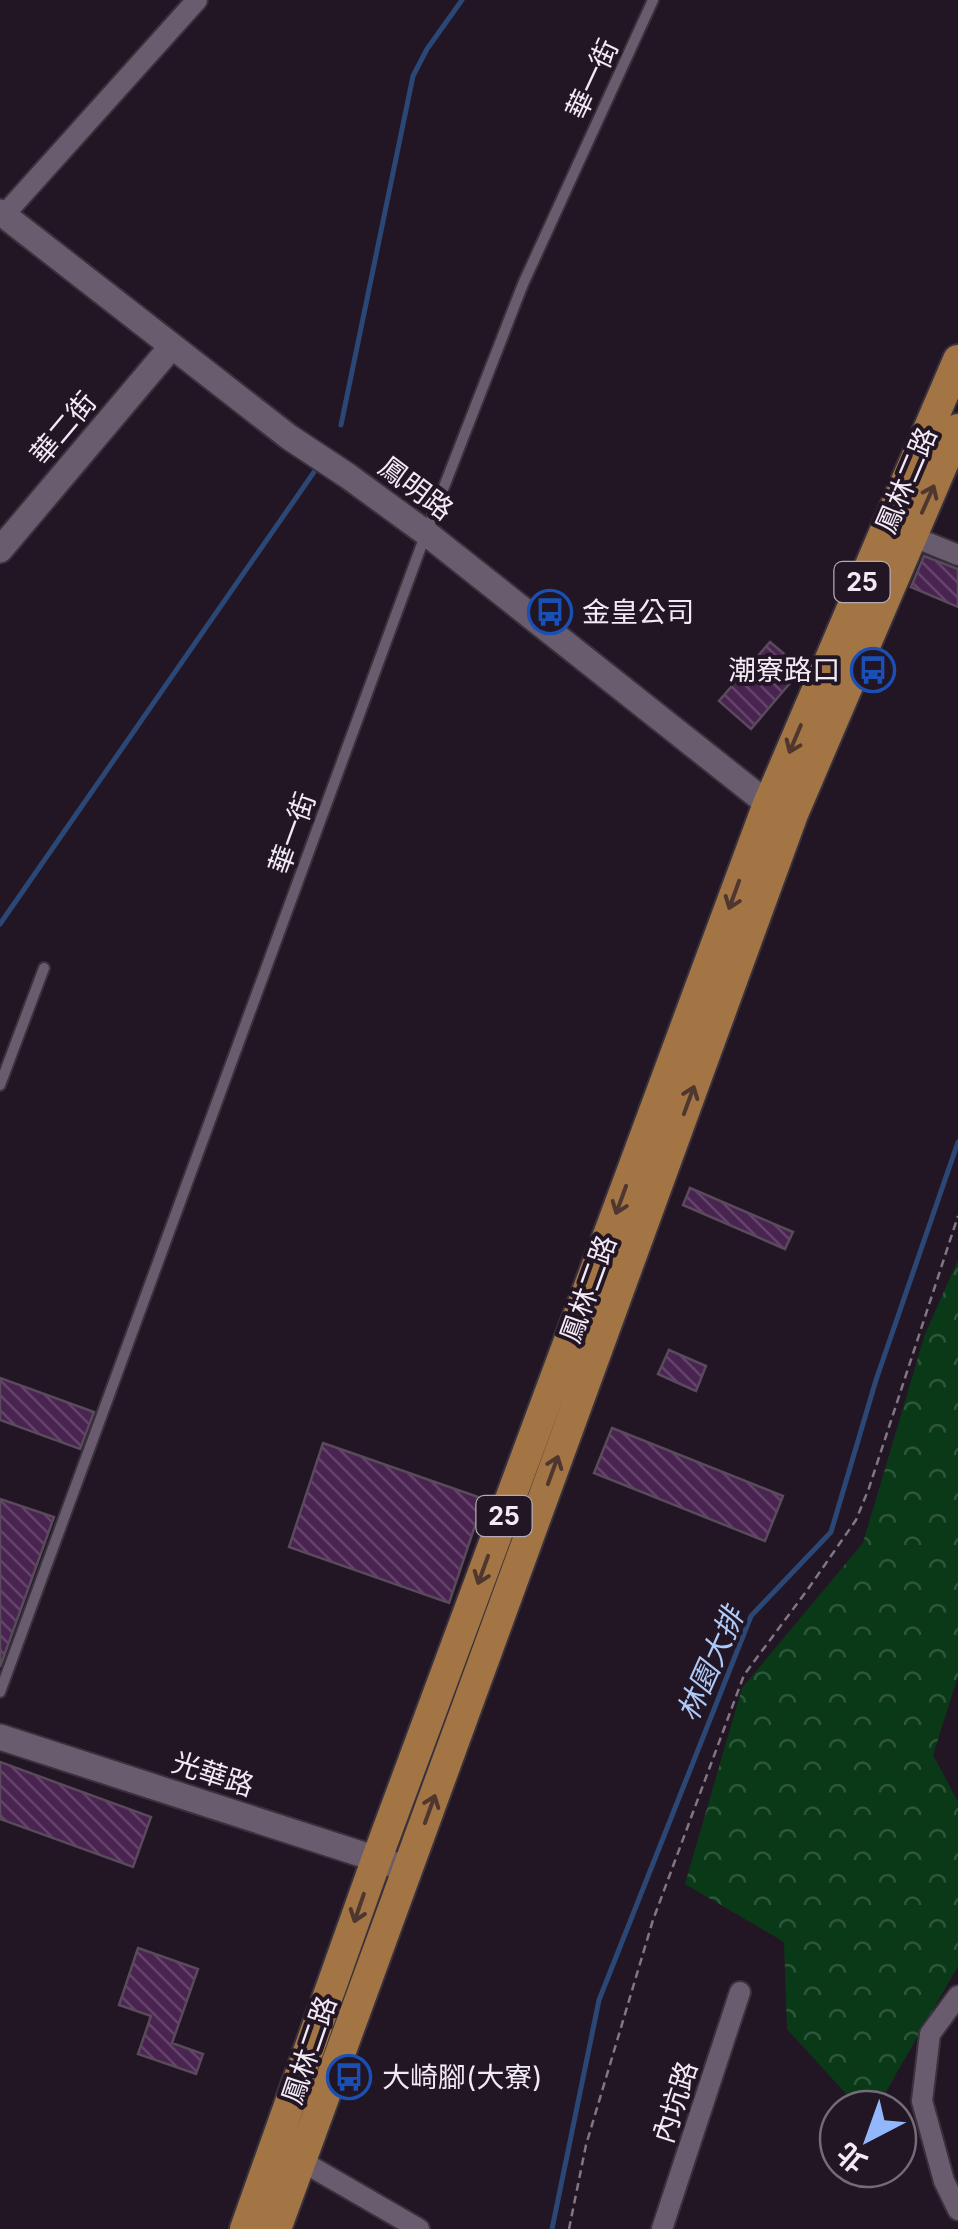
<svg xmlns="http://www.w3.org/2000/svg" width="958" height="2229" font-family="Inter,'Noto Sans TC',sans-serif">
<defs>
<pattern id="forest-crowns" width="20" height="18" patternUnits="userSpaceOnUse" patternTransform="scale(2.5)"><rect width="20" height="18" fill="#0a3918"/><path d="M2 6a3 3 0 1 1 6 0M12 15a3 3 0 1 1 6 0" fill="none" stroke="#2e563a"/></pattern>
<pattern id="building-back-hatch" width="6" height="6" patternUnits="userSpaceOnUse" patternTransform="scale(2.5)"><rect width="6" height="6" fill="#492450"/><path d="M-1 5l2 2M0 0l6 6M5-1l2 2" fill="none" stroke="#64446a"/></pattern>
</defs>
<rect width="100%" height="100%" fill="#221625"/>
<path fill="url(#forest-crowns)" d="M958 1260V1676L933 1755 958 1802V1966L876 2109H860L787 2029 784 1942 685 1884 742 1688 863 1543 925 1334Z"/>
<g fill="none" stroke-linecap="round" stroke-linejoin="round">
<path stroke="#2b4775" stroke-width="5" d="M341 425 413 76 427 49 462 0
M0 924 314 472
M552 2229 599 2000 751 1616 831 1532 876 1380 958 1142"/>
</g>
<path fill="url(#building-back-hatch)" stroke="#594a5c" stroke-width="2.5" d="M924 556 958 569V607L911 587Z
M770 642 802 669 751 729 719 701Z
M690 1188 793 1232 785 1249 683 1205Z
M669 1350 706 1366 696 1391 658 1374Z
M0 1378 94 1412 80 1449 0 1420Z
M612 1428 783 1496 765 1541 594 1473Z
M323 1443 484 1499 449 1603 289 1547Z
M0 1499 54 1517 0 1667Z
M0 1762 151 1817 133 1867 0 1819Z
M138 1948 198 1969 172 2043 203 2054 196 2074 138 2054 151 2016 119 2005Z"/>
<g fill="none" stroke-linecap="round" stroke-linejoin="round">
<defs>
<path id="service" d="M0 1085 44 968
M0 1692 426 533 523 284 653 0"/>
<path id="minor" d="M4 215 197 0
M904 533 958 555
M958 1996 930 2034 922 2101 944 2181 958 2210
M291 2155 419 2229
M662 2229 740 1992"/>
<path id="tertiary" d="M0 212 289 437 348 476 426 533 768 804 784 810
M0 550 172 346
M0 1737 395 1865"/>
<path id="primary" d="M245 2229 377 1858 768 804 958 360
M276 2229 793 814 958 429"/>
</defs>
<use href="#service" stroke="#39313c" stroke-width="14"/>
<use href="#minor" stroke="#39313c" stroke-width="24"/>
<use href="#tertiary" stroke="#39313c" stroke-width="29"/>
<use href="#primary" stroke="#39313c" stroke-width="34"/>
<path stroke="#817784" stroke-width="2.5" stroke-dasharray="8 5" stroke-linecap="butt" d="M569 2229 586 2145 653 1920 744 1675 808 1589 856 1520 869 1488 958 1216"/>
<use href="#service" stroke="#6a5c6f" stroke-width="10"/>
<use href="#minor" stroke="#6a5c6f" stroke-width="20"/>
<use href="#tertiary" stroke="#6a5c6f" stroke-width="25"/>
<use href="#primary" stroke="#a37544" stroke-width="30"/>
</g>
<defs><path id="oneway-shaft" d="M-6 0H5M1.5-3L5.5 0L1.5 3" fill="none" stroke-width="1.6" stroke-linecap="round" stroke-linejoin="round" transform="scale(2.5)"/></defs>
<g stroke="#4f3730">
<use href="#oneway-shaft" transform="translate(928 499) rotate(-66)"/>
<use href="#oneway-shaft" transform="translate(795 739) rotate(113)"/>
<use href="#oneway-shaft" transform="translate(734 895) rotate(110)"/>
<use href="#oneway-shaft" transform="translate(689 1100) rotate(-70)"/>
<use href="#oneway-shaft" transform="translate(621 1200) rotate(110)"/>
<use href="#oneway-shaft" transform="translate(553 1470) rotate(-70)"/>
<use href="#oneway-shaft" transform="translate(483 1570) rotate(110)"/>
<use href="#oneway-shaft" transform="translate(430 1809) rotate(-70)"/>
<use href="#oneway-shaft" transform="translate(359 1908) rotate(109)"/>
</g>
<defs>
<symbol id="bus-ring" viewBox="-11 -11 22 22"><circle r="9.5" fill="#221625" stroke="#1a4fb4" stroke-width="1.5"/><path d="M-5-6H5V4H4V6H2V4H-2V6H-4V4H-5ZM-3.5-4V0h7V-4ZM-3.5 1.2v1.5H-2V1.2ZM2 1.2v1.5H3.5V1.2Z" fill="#1a4fb4"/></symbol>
</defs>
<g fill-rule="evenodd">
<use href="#bus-ring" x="525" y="587" width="50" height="50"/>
<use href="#bus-ring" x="848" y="645" width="50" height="50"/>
<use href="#bus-ring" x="324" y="2052" width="50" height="50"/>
</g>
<g text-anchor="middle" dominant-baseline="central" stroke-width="8" stroke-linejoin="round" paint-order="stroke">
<g fill="#221625" stroke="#b3aab6" stroke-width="2.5">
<rect x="834.5" y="562" width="55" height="40" rx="8"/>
<rect x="476.5" y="1496" width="55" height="40" rx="8"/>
</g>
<g font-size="25" font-weight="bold" fill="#f1e9f4">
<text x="862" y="582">25</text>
<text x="504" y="1516">25</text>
</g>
<g font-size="28" fill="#f1e9f4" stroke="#221625">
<text transform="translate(592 79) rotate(-65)">華一街</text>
<text transform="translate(63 428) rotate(-50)">華二街</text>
<text transform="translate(906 480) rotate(-67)">鳳林二路</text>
<text transform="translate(416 488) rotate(37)">鳳明路</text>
<text transform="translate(292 833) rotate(-70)">華一街</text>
<text transform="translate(588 1289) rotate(-70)">鳳林二路</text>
<text transform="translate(213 1774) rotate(18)">光華路</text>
<text transform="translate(309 2050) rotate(-71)">鳳林二路</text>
<text transform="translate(675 2102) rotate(-72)">內坑路</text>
</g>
<g font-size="28" fill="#f1e9f4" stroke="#221625" text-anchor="start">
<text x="582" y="612">金皇公司</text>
<text x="840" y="670" text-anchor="end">潮寮路口</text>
<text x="382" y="2077">大崎腳(大寮)</text>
</g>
<g font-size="30" font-style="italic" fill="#aec9f5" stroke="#221625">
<text transform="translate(710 1664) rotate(-66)">林園大排</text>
</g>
</g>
<g transform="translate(868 2139) rotate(221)"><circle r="48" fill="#221625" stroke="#756a78" stroke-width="2.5"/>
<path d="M0-8L18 38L0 25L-18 38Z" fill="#93b7fd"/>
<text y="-15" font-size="28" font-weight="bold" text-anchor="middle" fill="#f1e9f4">北</text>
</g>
</svg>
